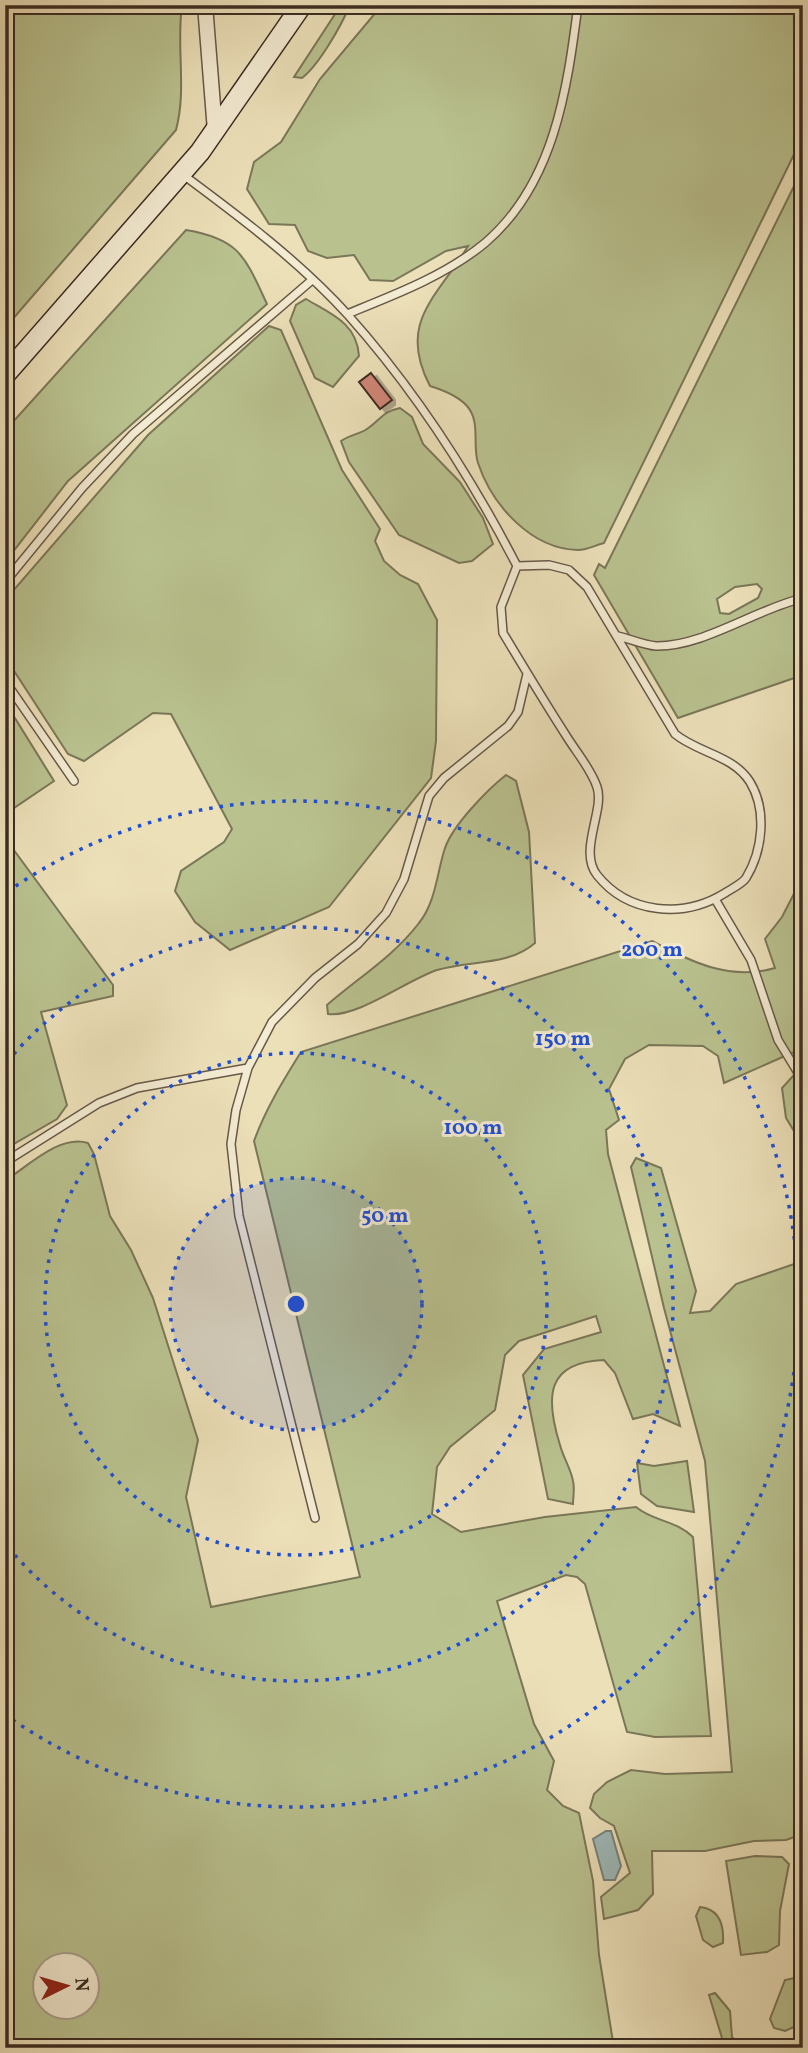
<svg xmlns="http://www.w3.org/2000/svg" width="808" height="2053" font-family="Vollkorn,serif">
<defs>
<filter id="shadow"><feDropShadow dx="5.5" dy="3" stdDeviation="0" flood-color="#0004"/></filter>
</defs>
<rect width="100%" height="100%" fill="#ece0b9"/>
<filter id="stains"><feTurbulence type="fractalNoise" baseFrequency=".00286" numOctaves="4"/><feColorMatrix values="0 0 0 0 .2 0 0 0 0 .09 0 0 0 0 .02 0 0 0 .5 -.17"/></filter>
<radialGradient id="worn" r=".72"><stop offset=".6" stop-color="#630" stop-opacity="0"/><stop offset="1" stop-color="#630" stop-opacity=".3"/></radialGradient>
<path fill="#b9c28f" stroke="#7a7759" stroke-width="2" fill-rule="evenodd" d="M5 5H182C176 47 187 89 176 130L5 328Z
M341 5H350C341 26 319 65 302 78L294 77Z
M382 5H803V136L604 543C596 545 587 550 578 550 531 549 492 505 478 463 472 445 481 422 467 406 458 396 443 390 430 386 396 321 439 296 468 246L446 251 393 281 370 280 354 255 327 258 308 251 295 225 269 224 247 189 254 162 281 142 320 79Z
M803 168V675L678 718 594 575 599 564 605 568ZM757 584 762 589 758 598 729 614 720 613 717 599 735 587Z
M186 230C240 239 245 257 267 304L68 481 5 562V435L11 424Z
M306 299C331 314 357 323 359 356L333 387 315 378 290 321 296 305Z
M269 326 281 330 342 470 380 529 375 541 384 561 400 575 418 584 437 620 436 741 431 778 329 907 230 950 195 922 175 891 181 871 224 842 232 829 171 714 153 713 84 761 68 754 5 657V600L148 435Z
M400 408 412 417 423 444 460 482 483 518 493 544 472 561 459 563 399 535 349 462 341 441C349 435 360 434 367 429 381 420 381 412 400 408Z
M5 702 54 781 5 814Z
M506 775 516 781 529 832 535 943C509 966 470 960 437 970 407 980 357 1018 328 1014L327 1005C358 978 393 957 419 923 436 902 437 872 445 848 453 825 487 790 506 775Z
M5 838 113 985V996L41 1012 67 1105 57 1119 5 1149Z
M803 846V1048L724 1083 718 1056 703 1046 649 1045 625 1059 609 1089 619 1120 606 1130 608 1154 680 1426 653 1414 633 1419 615 1373 604 1360C546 1362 545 1397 560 1445 563 1457 571 1469 573 1481 575 1488 573 1497 573 1504L548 1499 523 1375 544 1349 601 1332 596 1316 519 1341 505 1355 495 1410 450 1447 437 1467 432 1514 461 1532 545 1517 636 1507C654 1522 676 1520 693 1537L711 1736 655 1737 627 1732 585 1584 577 1577 566 1575 497 1601 534 1724 554 1761 547 1790 563 1806 579 1813 593 1881 599 1955 614 2048H5V1906L8 1903 9 1881 5 1877V1181C28 1166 60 1134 88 1143L94 1154 110 1216 131 1250 153 1298 198 1440 186 1497 211 1607 360 1577 254 1141C266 1108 283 1081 301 1052L652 941C691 962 730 981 775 968L765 939 782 917 800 882 799 848ZM46 1966H88V2008H46Z
M803 1065V1146L786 1118 782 1088Z
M636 1158 661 1168 696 1291 690 1313 710 1311 736 1284 803 1261V1834L786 1840 754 1841 705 1851H652L653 1894 638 1910 604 1919 601 1897 630 1873 614 1826 600 1818 590 1808 594 1794 607 1782 631 1770 665 1774 732 1772 705 1461 664 1308 631 1167Z
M687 1461 694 1512 657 1506 641 1494 637 1463 654 1466Z
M755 1856 782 1857 789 1864 780 1911 779 1945 767 1952 741 1955 726 1861Z
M700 1907C720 1909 724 1926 723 1943L713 1947 703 1940 696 1916Z
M803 1976V2023L785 2031 774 2028 770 2019 785 1980Z
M715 1993 730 2011 732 2037 744 2048H725L709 1995Z"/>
<path fill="#9dbaba" stroke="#76817e" stroke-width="2" d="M606 1831H611L621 1866 615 1880H604L593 1839Z"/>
<path fill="#cf8575" stroke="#3b2c23" stroke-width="2" filter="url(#shadow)" d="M371 373 392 400 380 409 359 382Z"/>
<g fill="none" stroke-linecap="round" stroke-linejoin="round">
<defs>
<path id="service" d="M182 174C240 217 299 261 348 315 415 390 471 477 517 566
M347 314C394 295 445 276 485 243 554 184 567 91 578 5
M549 565 569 570 587 587 675 734C698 753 733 755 750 782 767 810 763 850 746 878 742 884 731 889 725 893 683 919 628 914 597 875 578 851 605 810 597 787 591 769 577 753 567 737 545 703 524 668 503 633L501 607 517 566Z
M5 582 82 488 133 434 312 280
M618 636C630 639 644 645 656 646 703 647 756 609 803 598
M5 681 74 781
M715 899 751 960 778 1040 803 1081
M5 1162 99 1103 137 1088 248 1068
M315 1518 239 1216 231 1144 236 1110 248 1068 272 1022 315 978 358 944 386 913 404 879 429 796 444 778 508 726 518 712 527 674"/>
<path id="minor" d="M205 5 215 131"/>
<path id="secondary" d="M5 375 200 152 302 5"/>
</defs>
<use href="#service" stroke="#675948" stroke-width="10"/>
<use href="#minor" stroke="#675948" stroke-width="17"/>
<use href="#secondary" stroke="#3b2c23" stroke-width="22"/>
<use href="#service" stroke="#f3ebd2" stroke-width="7"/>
<use href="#minor" stroke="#f3ebd2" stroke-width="14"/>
<use href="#secondary" stroke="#f3ebd2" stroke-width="19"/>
</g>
<circle cx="296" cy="1304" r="126" fill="#1d4ed8" fill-opacity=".12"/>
<g fill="none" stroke="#1d4ed8" stroke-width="3.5" stroke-dasharray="3.5 7">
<circle cx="296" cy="1304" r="126"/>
<circle cx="296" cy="1304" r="251"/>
<path d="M7 1062A377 377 0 1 1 7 1546"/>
<path d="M7 892A503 503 0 1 1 7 1716"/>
</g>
<circle cx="296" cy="1304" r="10" fill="#1d4ed8" stroke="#f3ebd2" stroke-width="3.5"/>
<g font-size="21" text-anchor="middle" font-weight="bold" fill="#1d4ed8" stroke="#f3ebd2" stroke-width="6" stroke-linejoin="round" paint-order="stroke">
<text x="652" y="956">200 m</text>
<text x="563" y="1045">150 m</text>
<text x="473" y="1134">100 m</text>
<text x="385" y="1222">50 m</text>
</g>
<rect width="808" height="2053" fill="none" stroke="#ece0b9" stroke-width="28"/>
<rect x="7" y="7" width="794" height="2039" fill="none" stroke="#3b2c23" stroke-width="3.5"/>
<rect x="14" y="14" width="780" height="2025" fill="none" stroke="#3b2c23" stroke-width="2"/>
<g transform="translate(66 1986) rotate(85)"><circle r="33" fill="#f3ebd2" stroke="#a99f8c" stroke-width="2"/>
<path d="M0-5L12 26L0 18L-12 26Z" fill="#8f2418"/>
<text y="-10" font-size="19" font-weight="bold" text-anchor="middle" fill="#3b2c23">N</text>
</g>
<rect width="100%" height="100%" filter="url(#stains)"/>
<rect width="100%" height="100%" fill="url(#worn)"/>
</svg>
